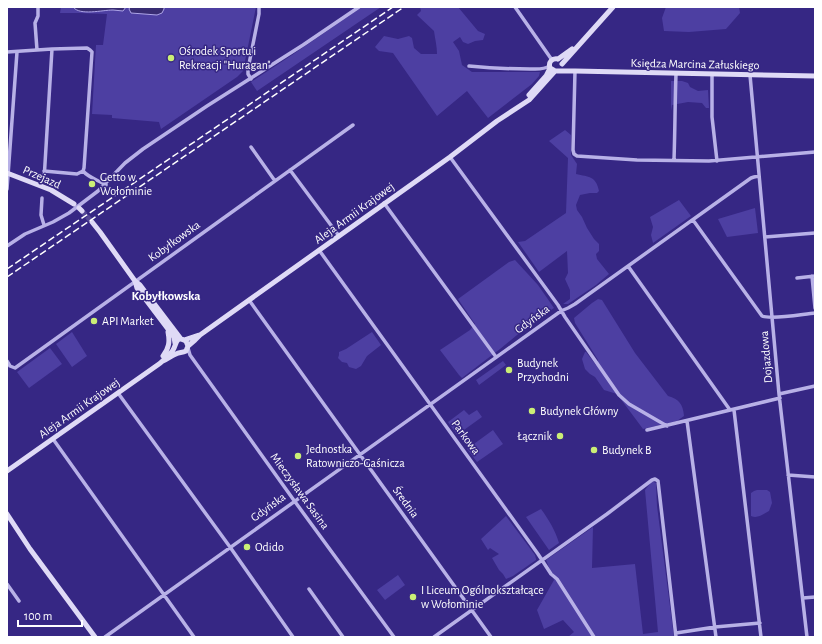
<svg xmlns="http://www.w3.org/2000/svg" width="822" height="644" font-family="'Alegreya Sans',sans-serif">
<rect width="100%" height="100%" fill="#362784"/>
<path fill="#4d3fa2" d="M61 7H256L243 71 237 77 161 129 159 122 112 118V115L92 114 96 45H103L107 14 79 13H60Z
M362 7H381L257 91 251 82 292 55Z
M420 7H458L478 31 485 34 483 40 475 41 468 44 463 42 460 37 453 42 459 51 462 65 472 72H540L539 76 532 84 488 118 467 91 437 116 393 53 379 51 375 47 384 36 398 39 409 36 412 38 414 48 421 54H437C437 46 435 39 434 31L417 15 421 11Z
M666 7H739L740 13 726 29 689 32 664 31 662 18Z
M671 81H682L688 83 690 87 698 91 708 90 709 108H706L702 103 688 102 672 105 671 111Z
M565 130 571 135V155L577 164 576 174C589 177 596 176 599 191L597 193H590L580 195 576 205 577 210 582 217 587 228 594 239 599 244V251L596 254 597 259 609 274 596 285 568 304H563L570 299V290L565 279 568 273 567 251 539 272 518 242 525 241 566 213 568 158 549 141Z
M679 200 691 216 653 243 651 235 653 227 650 217Z
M755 208 758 233 727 237 718 219Z
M515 260 538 285 554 308 529 325 500 349 462 378 459 375 440 350 470 330 475 324 458 299 509 262Z
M598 299 602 300 635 353 668 396C679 399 683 404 684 416L677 421 643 429 617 394 604 390 595 377 590 374 585 369 582 359 585 352H586L596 365 598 360 575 323 574 318 592 303Z
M72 332 87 356 72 367 56 344Z
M372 332 381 345 367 356 361 366 356 369 349 367 347 363 342 362 338 358 339 355V352L346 349Z
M50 348 62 364 29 388 17 372Z
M503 361 506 365 479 385 476 380Z
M464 410 469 415 477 410 482 417 457 435 448 422Z
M493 430 503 444 477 462 467 449Z
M652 481 656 483 657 506 674 637H568L574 632 563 620 544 629 537 610 554 580 546 560 593 527 592 568 635 564 643 634 658 632 645 490Z
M757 490H767L770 492 772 503 769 511C763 514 758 519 751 516V493L754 491Z
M541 509C549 520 555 530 559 543L549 550 526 517Z
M506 516 535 555 536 559V560L513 576 506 579 503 574 499 570 492 558 499 554 490 548 488 550 481 539Z
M398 575 405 585 385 600 377 590Z"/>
<path fill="#382c72" stroke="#aea5e8" d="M73 7H126L123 11C120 11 116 10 113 10 102 10 80 16 73 7Z
M130 7H164V9L162 13 157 15 131 13 129 9Z"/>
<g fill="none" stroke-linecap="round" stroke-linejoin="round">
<path stroke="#544796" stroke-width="5" stroke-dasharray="5 2.5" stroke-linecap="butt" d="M82 211 92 222"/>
<path stroke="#b8b1e7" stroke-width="3.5" d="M515 7 552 60
M37 50 35 23 38 16V7
M7 52 52 49 87 48 90 50 92 52 84 168 83 171 77 174 44 171
M469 66C490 68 510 69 530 69 537 69 544 70 549 66
M575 71 573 150 574 154 577 156 637 160 709 161 815 152
M712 74V117L717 161
M750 75 779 394 807 637
M251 79 248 74V69L259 14V7
M251 147 275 181
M450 157 558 305 565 317 619 395 629 404 667 426
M674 160C675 131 675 102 676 74
M290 170 339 236
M83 171C89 178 98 180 106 185
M44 180 52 49
M7 189 17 52
M42 198 41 215 44 225
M384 203 496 357
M693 220 762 316C772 320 803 314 815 313
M765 237 815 233
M7 246 25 234 53 222 69 213 98 191 125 163 143 149 207 106 303 45 359 7
M319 250 538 554 551 574 557 579 594 637
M628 266 730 410
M812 276 815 308
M797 278 815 276
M249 300 491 637
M188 348 190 355 293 499 394 637
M7 361 10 366 15 368 353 125
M118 393 230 547 293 637
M779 394 815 386
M734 410 761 637
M687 421 716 637
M647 430 780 398
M53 439 194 637
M788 475 815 477
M7 584 19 601
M309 589 343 637
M803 598 815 597
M676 633 715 627 760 623
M105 637 561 311 568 308 575 304 751 178 754 177 759 176
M434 637 607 514 652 480 655 479 658 481 676 637"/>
<path stroke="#dfdaf6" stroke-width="5" d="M558 59 572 49
M562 64 613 7
M550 68 555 71H575L815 76
M550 68C548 62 552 58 558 59
M529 95 546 76 550 68
M7 173 51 190 74 204
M79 208 82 211
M92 222 100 232 135 281 137 288 174 337 175 343
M135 281 140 285 181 339
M184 340 199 335
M188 346 195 340 200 335 450 157 497 121 529 100 555 71
M163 356C169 348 170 342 168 332
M7 471 159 364C162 362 172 352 173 350 177 344 175 335 186 341L188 346 186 351C182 353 179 352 176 354 171 356 168 359 163 361
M7 514 30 549 95 637"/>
<path stroke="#fff" stroke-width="1.5" stroke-dasharray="7 3" stroke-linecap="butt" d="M7 269 393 7
M7 277 404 7"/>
</g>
<g fill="#cbef76" stroke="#362784" stroke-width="1.5">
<circle cx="171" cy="58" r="4"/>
<circle cx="92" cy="184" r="4"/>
<circle cx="94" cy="321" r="4"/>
<circle cx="509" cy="370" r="4"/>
<circle cx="532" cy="411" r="4"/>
<circle cx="560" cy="436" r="4"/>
<circle cx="594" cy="450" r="4"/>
<circle cx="298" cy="456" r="4"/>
<circle cx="247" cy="547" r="4"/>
<circle cx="413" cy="597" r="4"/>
</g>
<g text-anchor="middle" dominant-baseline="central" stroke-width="3" stroke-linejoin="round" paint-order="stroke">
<g font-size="12" fill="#fff" stroke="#362784" text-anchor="start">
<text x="179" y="51">Ośrodek Sportu i<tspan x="179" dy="14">Rekreacji "Huragan"</tspan></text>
<text x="100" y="177">Getto w<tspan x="100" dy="14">Wołominie</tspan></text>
<text x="102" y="321">API Market</text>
<text x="517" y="363">Budynek<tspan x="517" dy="14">Przychodni</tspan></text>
<text x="540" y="411">Budynek Główny</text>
<text x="552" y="436" text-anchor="end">Łącznik</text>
<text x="306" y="449">Jednostka<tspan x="306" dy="14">Ratowniczo-Gaśnicza</tspan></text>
<text x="602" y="450">Budynek B</text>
<text x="255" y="547">Odido</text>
<text x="421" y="590">I Liceum Ogólnokształcące<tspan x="421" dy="14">w Wołominie</tspan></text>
</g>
<g font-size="12" fill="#fff" stroke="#362784">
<text transform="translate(695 64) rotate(1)">Księdza Marcina Załuskiego</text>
<text transform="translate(42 177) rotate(24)">Przejazd</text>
<text transform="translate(354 213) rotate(-36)">Aleja Armii Krajowej</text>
<text transform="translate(174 241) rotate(-36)">Kobyłkowska</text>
<text transform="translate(532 319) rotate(-36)">Gdyńska</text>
<text transform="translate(766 357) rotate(-95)">Dojazdowa</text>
<text transform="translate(79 408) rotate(-35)">Aleja Armii Krajowej</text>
<text transform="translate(466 437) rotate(54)">Parkowa</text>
<text transform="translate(300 491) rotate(54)">Mieczysława Sasina</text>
<text transform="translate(406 502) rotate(54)">Średnia</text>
<text transform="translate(268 507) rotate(-36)">Gdyńska</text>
</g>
<g font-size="13" font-weight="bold" fill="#fff" stroke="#362784">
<text x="166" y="296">Kobyłkowska</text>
</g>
</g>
<rect width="822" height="644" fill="none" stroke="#ffffff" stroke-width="16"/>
<path d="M18 620v6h64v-6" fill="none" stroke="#ffffff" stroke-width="2"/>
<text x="24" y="620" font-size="12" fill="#ffffff" stroke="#362784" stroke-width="3" paint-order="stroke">100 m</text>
</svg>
